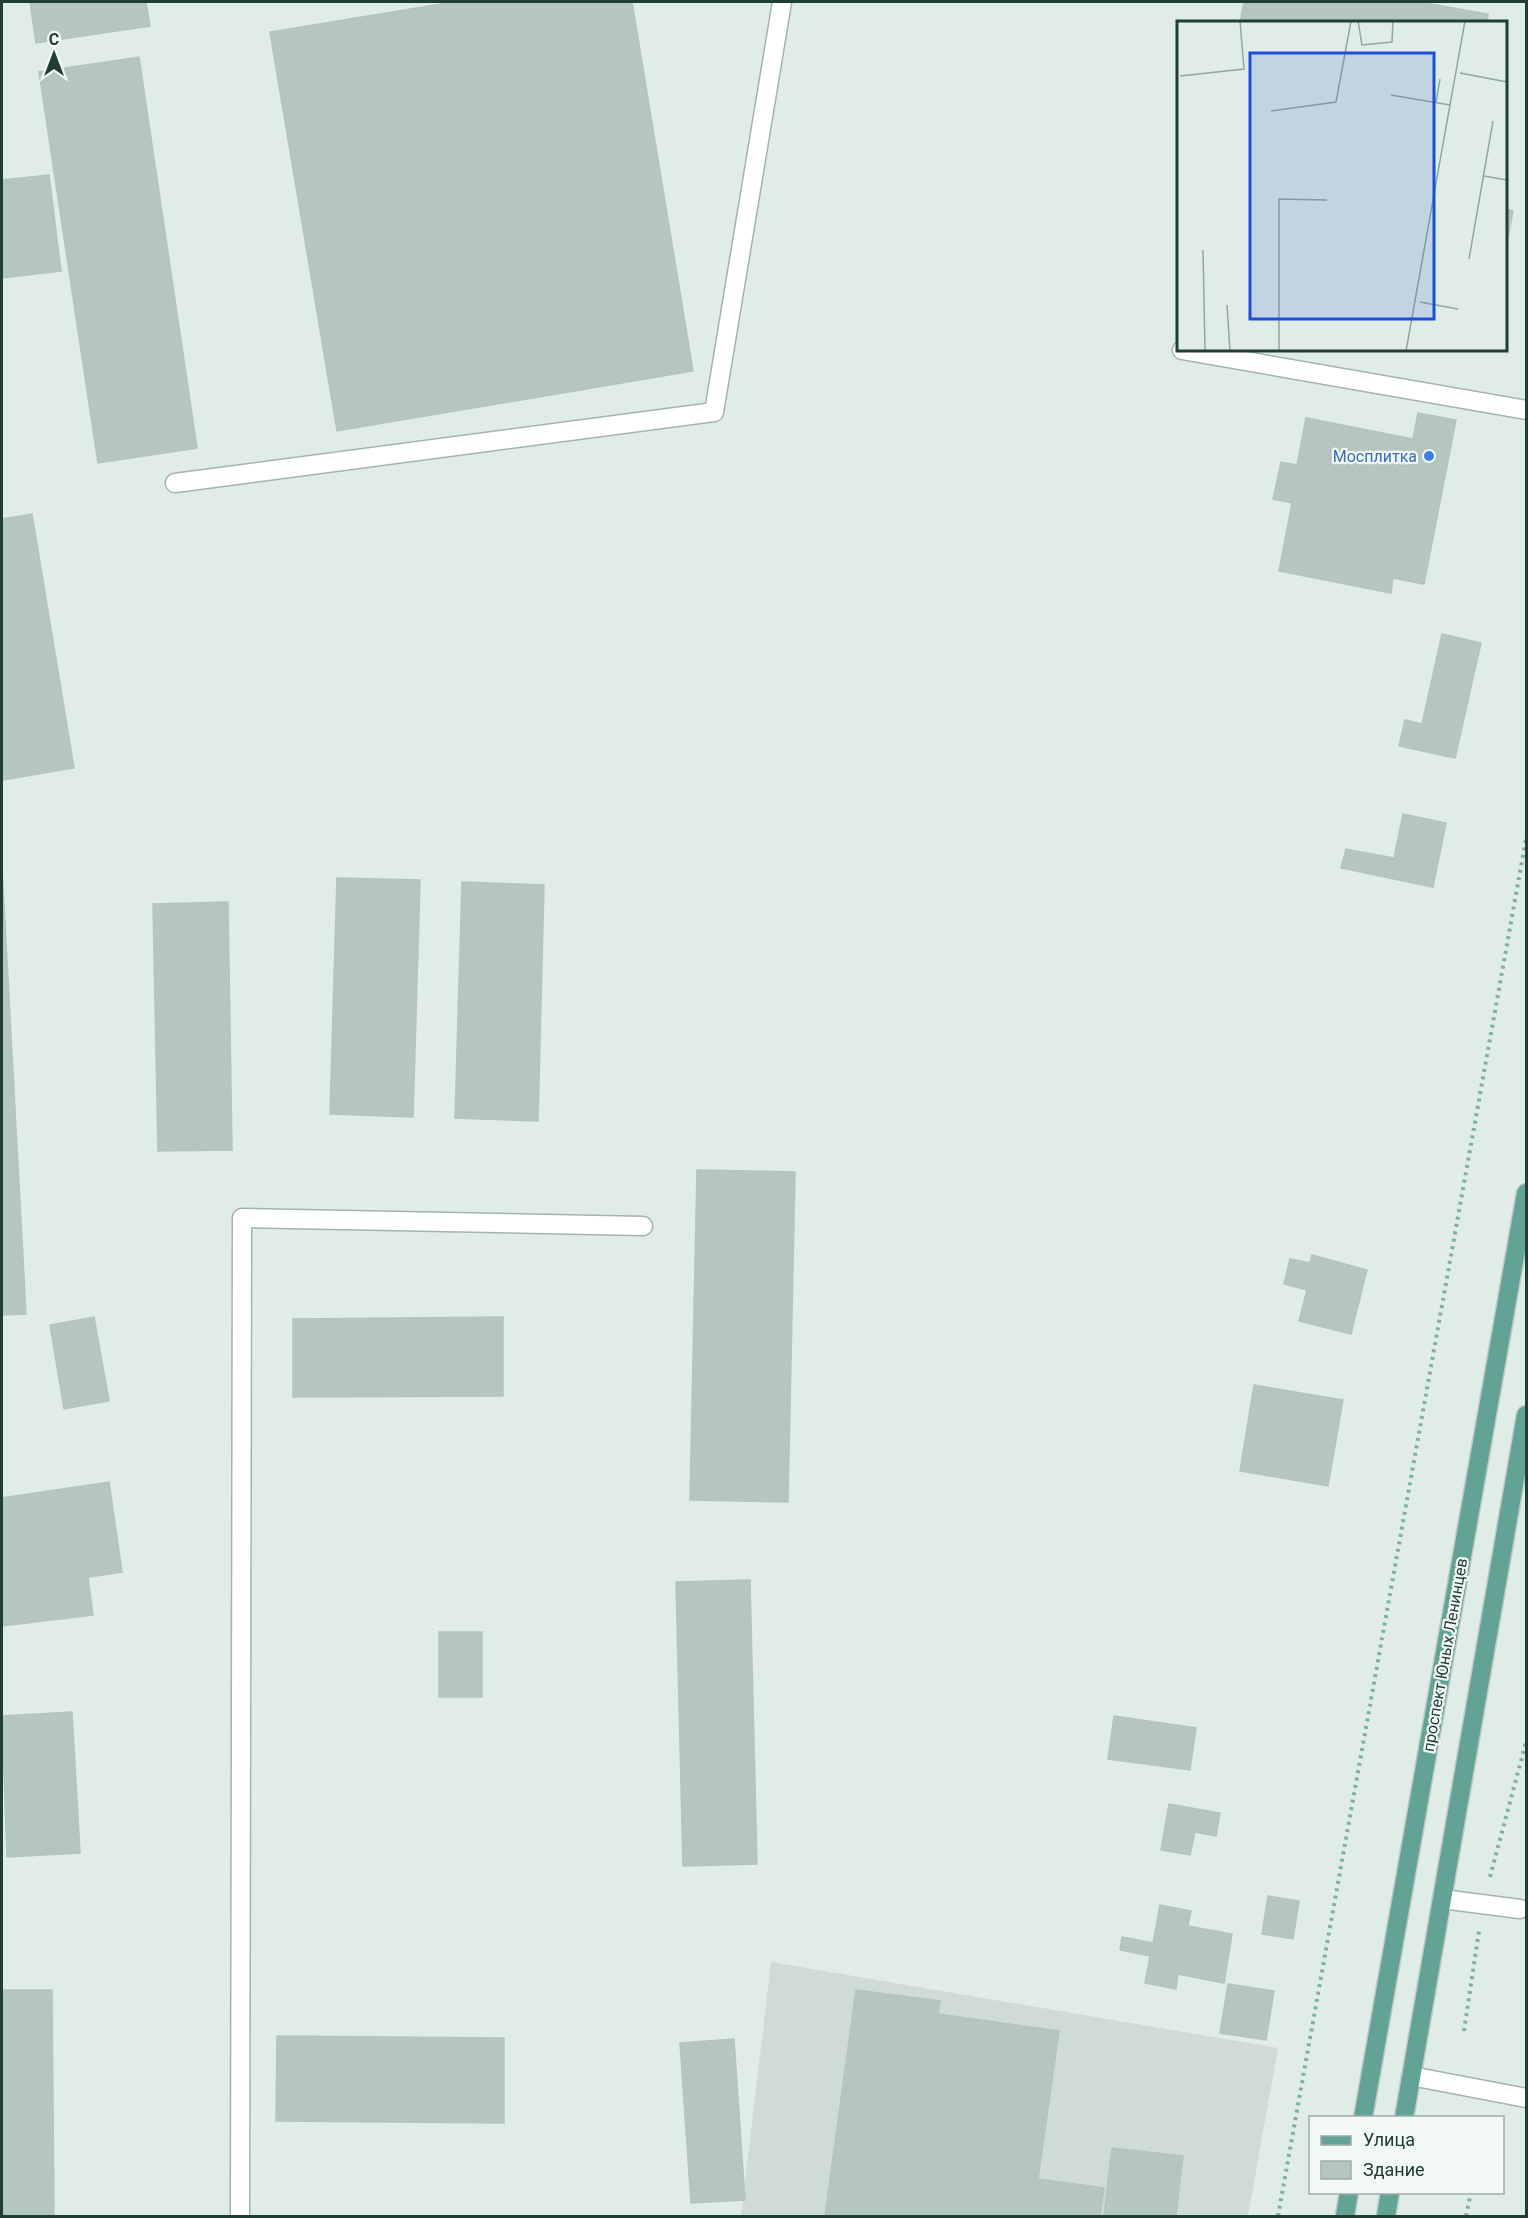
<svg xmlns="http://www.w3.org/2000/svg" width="1528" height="2218" font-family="Roboto,sans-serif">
<rect width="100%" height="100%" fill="#e0ece7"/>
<path fill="#cedbd6" d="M771 1962 1278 2048 1248 2216H741Z"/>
<path fill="#b5c6c0" stroke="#b2c5be" stroke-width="1.5" d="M30 2H146L150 26 36 43Z
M453 2H632L693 371 337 431 270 32Z
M1244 2H1419L1488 14 1487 22H1240Z
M139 57 197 448 98 463 39 72Z
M49 175 61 271 2 278V180Z
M1506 209 1513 211 1506 248Z
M1418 413 1456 420 1424 584 1393 578 1391 593 1279 571 1292 503 1273 499 1281 462 1297 465 1306 418 1413 439Z
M32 514 74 768 2 780V519Z
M1442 634 1481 643 1455 758 1399 746 1405 720 1422 724Z
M1403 814 1446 823 1433 887 1341 868 1346 849 1394 858Z
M2 868 26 1314 2 1315Z
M337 878 420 880 413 1117 330 1114Z
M462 882 544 885 538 1121 455 1118Z
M228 902 232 1150 158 1151 153 904Z
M697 1170 795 1172 788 1502 690 1500Z
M1312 1255 1367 1270 1351 1334 1299 1321 1307 1290 1284 1284 1290 1259 1310 1263Z
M94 1317 109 1401 64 1409 50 1325Z
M503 1317V1396L293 1397V1319Z
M1254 1385 1343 1400 1328 1486 1240 1471Z
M109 1482 122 1572 2 1590V1498Z
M88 1577 93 1615 2 1626V1587Z
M750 1580 757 1864 683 1866 676 1582Z
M439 1632H482V1697H439Z
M72 1712 80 1853 7 1857 2 1716Z
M1114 1716 1196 1728 1190 1770 1108 1759Z
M1169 1804 1220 1813 1216 1836 1195 1832 1190 1855 1161 1850Z
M1268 1896 1299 1901 1293 1939 1262 1934Z
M1160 1905 1191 1911 1188 1926 1232 1934 1224 1983 1178 1974 1176 1989 1145 1983 1150 1956 1120 1950 1122 1937 1153 1943Z
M1228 1984 1274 1991 1266 2040 1220 2033Z
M2 1990H52L54 2216H2Z
M856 1990 940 2001 938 2014 1059 2031 1038 2179 1104 2188 1100 2216H825Z
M277 2036 504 2038V2123L276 2121Z
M734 2039 745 2200 691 2203 680 2043Z
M1112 2148 1183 2156 1176 2216H1104Z"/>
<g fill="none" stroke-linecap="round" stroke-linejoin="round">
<defs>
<path id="minor" d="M1182 350 1526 410
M175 483 714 412 782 2
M1442 1899 1520 1909
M1411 2076 1526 2098
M240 2216 242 1218 643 1226"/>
<path id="major" d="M1363 2118 1526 1193
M1404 2118 1526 1415
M1345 2216 1349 2192
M1386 2216 1390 2192"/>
</defs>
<use href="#minor" stroke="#a3b4ae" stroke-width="21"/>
<use href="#major" stroke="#c1c9c7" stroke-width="21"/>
<path stroke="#7fb1a3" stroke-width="4" stroke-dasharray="3 4.5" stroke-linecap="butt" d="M1490 1877 1526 1742
M1464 2031 1479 1931
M1278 2216 1526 839
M1466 2216 1471 2192"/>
<use href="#minor" stroke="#fff" stroke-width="18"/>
<use href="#major" stroke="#63a396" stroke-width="18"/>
</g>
<circle fill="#3f7fe0" stroke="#f1f8f5" stroke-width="2" cx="1429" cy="456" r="6"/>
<g text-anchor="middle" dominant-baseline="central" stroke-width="4.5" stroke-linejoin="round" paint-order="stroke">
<g font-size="16" fill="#366cbe" stroke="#f1f8f5" text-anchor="end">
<text x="1417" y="456">Мосплитка</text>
</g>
<g font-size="16" fill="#203d36" stroke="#f1f8f5">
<text transform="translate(1445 1655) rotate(-80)">проспект Юных Ленинцев</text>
</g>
</g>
<g transform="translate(1177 21)">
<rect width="330" height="330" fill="#e0ece7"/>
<path fill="none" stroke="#93a6a0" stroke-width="1.5" d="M181 0 185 24 215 21 216 0M283 52 330 61M3 55 67 48 63 0M214 74 273 84M259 81 263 58M94 90 159 81 174 0M307 155 330 159M26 229 28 330M292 238 316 100M243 281 281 288M50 284 53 330M102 330V178L150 179M229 330 288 0"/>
<path fill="#1d4ed8" fill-opacity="0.15" stroke="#1d4ed8" stroke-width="3" d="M73 32H257V298H73Z"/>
<rect width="330" height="330" fill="none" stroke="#203d36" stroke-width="3"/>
</g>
<rect width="1528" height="2218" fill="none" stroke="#203d36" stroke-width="6"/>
<rect x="1309" y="2116" width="195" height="78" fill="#f1f8f5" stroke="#9dada9" stroke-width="1.5"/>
<rect x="1321" y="2136" width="30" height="9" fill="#63a396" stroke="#9dada9" stroke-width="1.5"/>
<text x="1363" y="2146" font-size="18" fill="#203d36">Улица</text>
<rect x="1321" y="2161" width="30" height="18" fill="#b5c6c0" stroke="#9dada9" stroke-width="1.5"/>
<text x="1363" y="2176" font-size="18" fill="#203d36">Здание</text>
<g transform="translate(54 54)" stroke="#f1f8f5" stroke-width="4.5" paint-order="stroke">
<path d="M0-4.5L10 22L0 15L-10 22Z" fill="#203d36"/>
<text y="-9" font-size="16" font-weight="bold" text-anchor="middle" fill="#203d36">С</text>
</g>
</svg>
